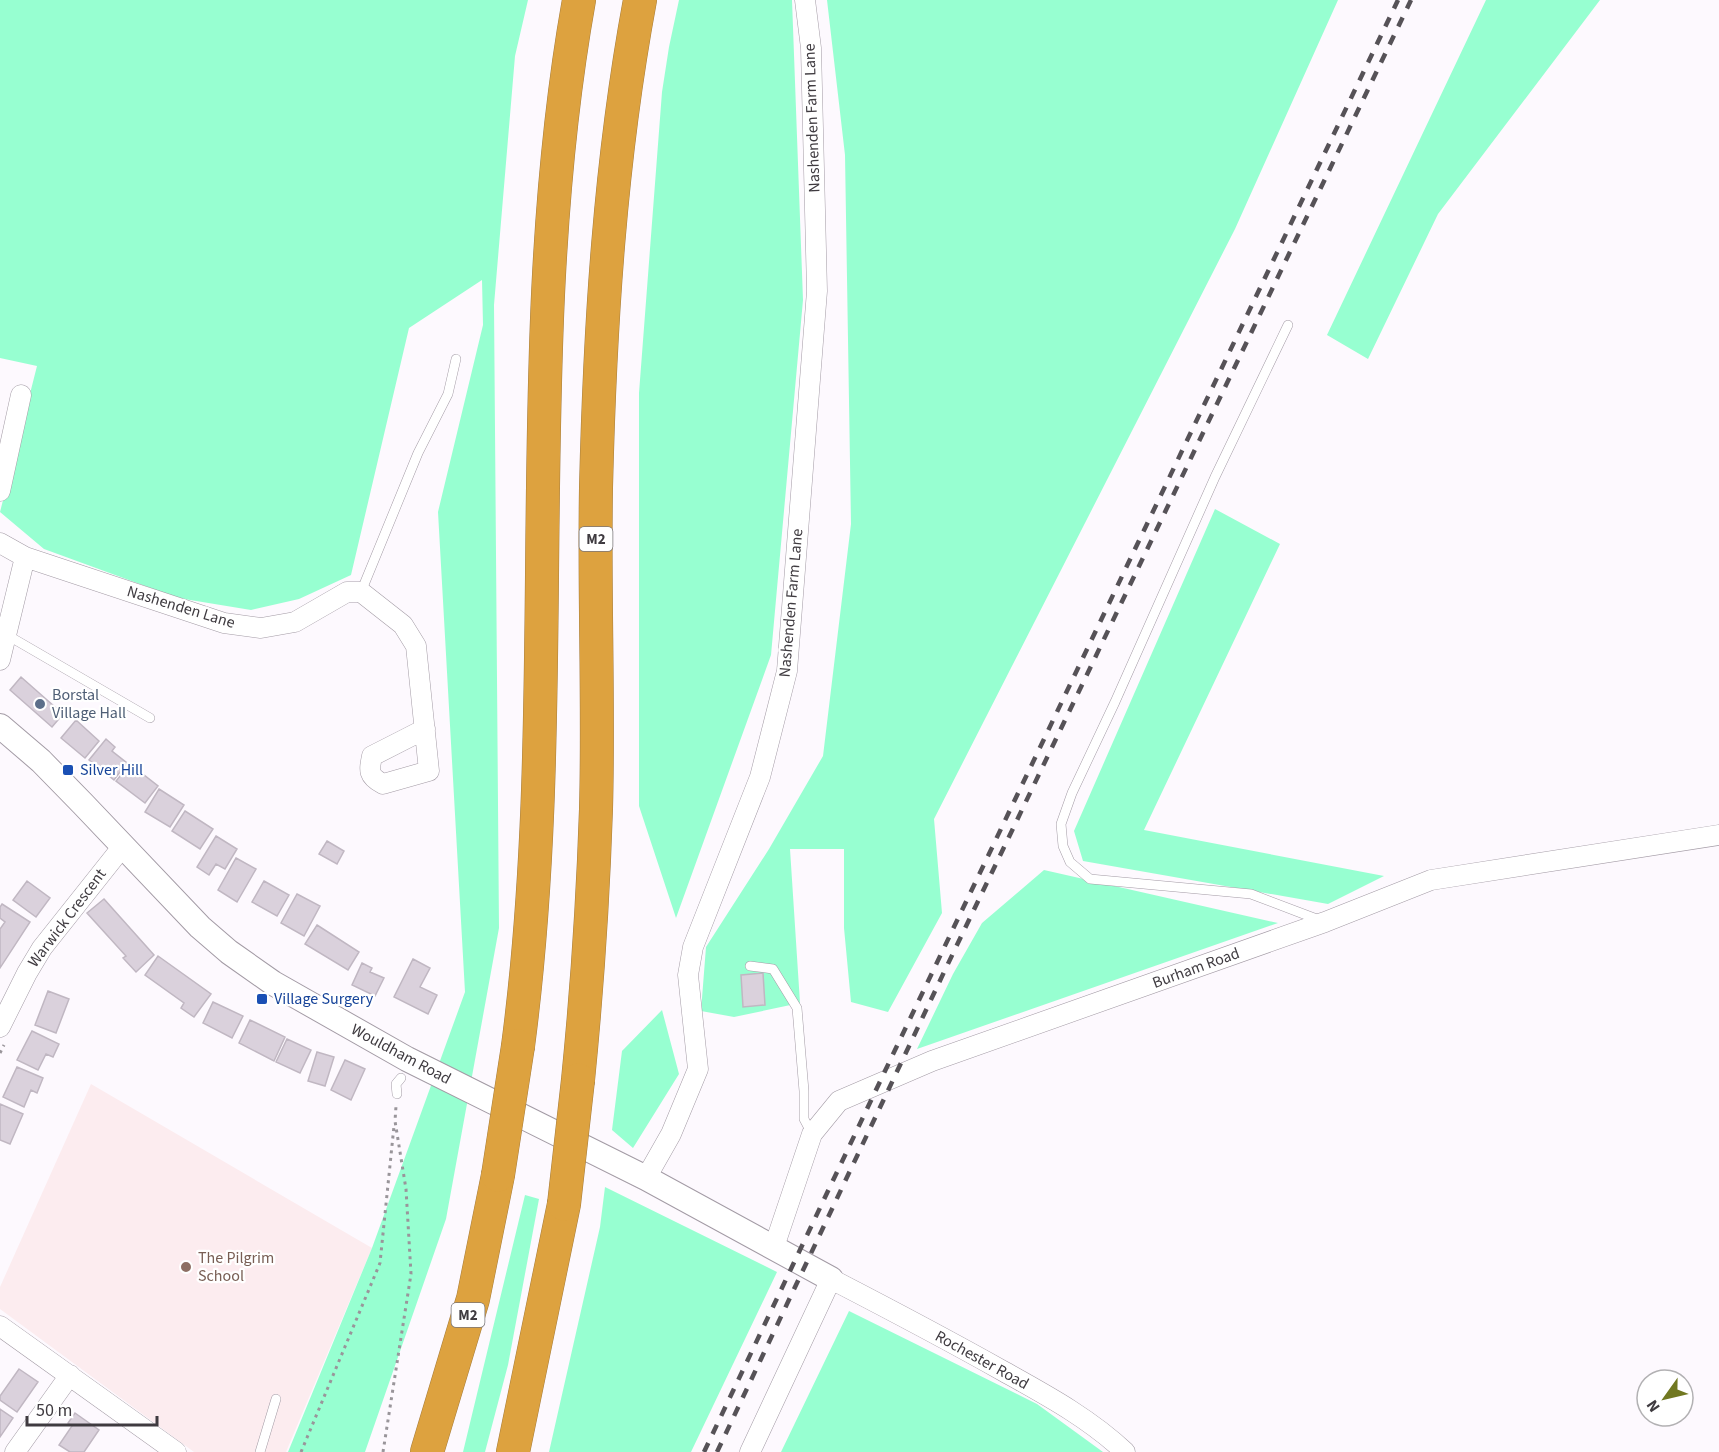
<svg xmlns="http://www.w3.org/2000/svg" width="1719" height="1452" font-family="'Source Sans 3',sans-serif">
<rect width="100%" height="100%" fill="#fdf9fe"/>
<path fill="#fcecef" d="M91 1084 372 1248 286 1452H194L0 1309V1287Z"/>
<path fill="#97ffd1" d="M0 0H528L515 56 494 305 499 928 446 1219 365 1452H288L372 1248 465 992 438 512 483 325 482 280 409 328 351 575 299 599 251 610 178 598 44 549 0 512 37 366 0 358Z
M679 0H792L803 300 771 655 676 918 639 806V393L662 92 669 47Z
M827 0H1338L1235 229 934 819 942 913 888 1012 851 1002 844 928V849H790L800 1003 734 1017 701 1011 706 947 769 849 823 756 851 524 845 155Z
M1486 0H1600L1438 214 1368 359 1327 335Z
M1215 509 1280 544 1144 830 1384 876 1328 904 1083 861 1074 831Z
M1044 870 1278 923 917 1049 953 974 982 923Z
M662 1010 679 1074 633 1148 612 1130 622 1051Z
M605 1187 777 1272 691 1452H549L600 1227Z
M525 1195 539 1199 508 1365 485 1452H463Z
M849 1311 1037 1404 1103 1452H781Z"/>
<path fill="#dad1dc" stroke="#c0b7c2" stroke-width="1.5" d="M21 677 63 714 52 727 10 690Z
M76 720 99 741 85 758 61 738Z
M106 739 115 747 112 751 127 763 114 780 89 760Z
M130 764 158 786 145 803 116 781Z
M159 789 184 805 170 827 145 812Z
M185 811 213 829 200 849 172 831Z
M216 836 237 849 225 869 216 864 209 875 197 867Z
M327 841 344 851 337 864 319 854Z
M236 858 256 869 237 902 218 890Z
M27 881 50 898 36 917 13 900Z
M264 881 289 895 277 916 252 902Z
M297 894 320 906 304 936 281 923Z
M104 899 154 955 136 972 123 958 126 956 87 913Z
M2 904 30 922 0 968V929L5 922 0 918V907Z
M317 925 359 952 348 970 305 944Z
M158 956 211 994 194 1017 181 1008 184 1003 145 975Z
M413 959 430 968 420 987 437 995 428 1014 394 997Z
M362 963 372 968 370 972 384 978 375 996 352 985Z
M763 973 765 1005 743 1007 741 975Z
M48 991 69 999 56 1033 35 1025Z
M213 1002 243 1016 232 1038 203 1023Z
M250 1020 285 1037 274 1061 239 1043Z
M32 1031 59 1044 53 1057 46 1054 38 1070 17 1060Z
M287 1039 311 1050 300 1073 276 1062Z
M317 1052 334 1057 325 1086 308 1081Z
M345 1060 365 1069 351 1100 331 1090Z
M17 1067 43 1078 37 1093 31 1090 24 1107 3 1097Z
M0 1104 23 1114 10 1144 0 1140Z
M19 1369 38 1382 17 1412 0 1400V1396Z
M0 1409 13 1418 0 1437Z
M75 1413 99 1430 84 1452H70L59 1445 72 1426 68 1423Z"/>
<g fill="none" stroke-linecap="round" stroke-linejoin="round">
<defs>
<path id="service" d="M1288 325 1215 477 1115 702 1072 793 1061 824 1063 846 1070 862 1090 879 1251 894 1322 921
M361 592 418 453 448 394 456 359
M7 635 150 718
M750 966 773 969 797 1008 804 1091V1119L812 1134
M397 1094 396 1084 401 1078
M260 1452 276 1399"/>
<path id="minor" d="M0 491 21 395
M0 543 25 557 224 623 261 628 295 622 347 592H361L403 625 416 646 429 771 383 784C368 776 369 771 372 756L425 729
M0 660 25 557
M0 1027 27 973 42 948 123 846
M646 1178 671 1134 698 1069 688 975 693 947 760 777 787 671 817 291 811 48 805 0
M774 1247 812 1134 839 1101 932 1061 1325 922 1431 880 1719 835
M0 1326 176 1452
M15 1452 70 1375
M750 1452 831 1279C889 1309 946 1339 1003 1371 1046 1395 1089 1418 1125 1452"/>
<path id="tertiary" d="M0 726 41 761 83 804 200 927 229 952 273 983 407 1059 646 1178 831 1279"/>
<path id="motorway" d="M518 1046C564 699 517 346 579 0
M578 1080C587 990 593 900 596 809 599 702 594 595 596 488 600 324 610 161 640 0
M427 1452 473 1299 498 1175
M513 1452 564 1204"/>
</defs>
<use href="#service" stroke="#a39ba5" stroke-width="10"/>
<use href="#minor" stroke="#a39ba5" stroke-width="21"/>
<use href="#tertiary" stroke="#a39ba5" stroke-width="26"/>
<use href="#motorway" stroke="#a67e3f" stroke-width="34"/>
<path stroke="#99959a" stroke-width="3" stroke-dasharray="3 4.5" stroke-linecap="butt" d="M0 1053 4 1045
M301 1452 380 1263 394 1126
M383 1452 411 1274 406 1189 395 1121 396 1106"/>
<use href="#service" stroke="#fff" stroke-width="9"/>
<use href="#minor" stroke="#fff" stroke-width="20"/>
<use href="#tertiary" stroke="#fff" stroke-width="24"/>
<use href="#motorway" stroke="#dda23f" stroke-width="33"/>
<path stroke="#565257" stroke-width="4.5" stroke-dasharray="10 10" stroke-linecap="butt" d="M704 1452 885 1071 1398 0
M717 1452 945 970 1411 0"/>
<defs>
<path id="motorway-bridge" d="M498 1175 518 1046
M564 1204 578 1080"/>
</defs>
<use href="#motorway-bridge" stroke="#a67e3f" stroke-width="34" stroke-linecap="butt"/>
<use href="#motorway-bridge" stroke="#dda23f" stroke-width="33"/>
</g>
<circle fill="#5c6f8a" stroke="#fff" stroke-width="2" cx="40" cy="704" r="6"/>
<g fill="#1a4fb4" stroke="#fff" stroke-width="2">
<rect x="62" y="764" width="12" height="12" rx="3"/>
<rect x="256" y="993" width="12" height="12" rx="3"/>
</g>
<circle fill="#8d6e63" stroke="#fff" stroke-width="2" cx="186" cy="1267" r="6"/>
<g text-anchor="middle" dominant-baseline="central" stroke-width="4.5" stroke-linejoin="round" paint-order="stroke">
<g fill="#fff" stroke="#797679" stroke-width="1.5">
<rect x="579.5" y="527" width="33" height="24" rx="4.5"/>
<rect x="451.5" y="1303" width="33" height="24" rx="4.5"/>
</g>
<g font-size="15" font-weight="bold" fill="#3f3b40">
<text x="596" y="539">M2</text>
<text x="468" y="1315">M2</text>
</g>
<g font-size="16" fill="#3f3b40" stroke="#fff">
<text transform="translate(812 118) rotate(-92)">Nashenden Farm Lane</text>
<text transform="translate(791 603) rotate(-85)">Nashenden Farm Lane</text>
<text transform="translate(181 607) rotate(17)">Nashenden Lane</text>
<text transform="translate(67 918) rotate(-53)">Warwick Crescent</text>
<text transform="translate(1196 968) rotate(-20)">Burham Road</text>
<text transform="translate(401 1054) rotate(28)">Wouldham Road</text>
<text transform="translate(982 1360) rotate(29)">Rochester Road</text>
</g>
<g font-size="16" fill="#4e5e75" stroke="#fff" text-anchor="start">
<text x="52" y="695">Borstal<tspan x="52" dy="18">Village Hall</tspan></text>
</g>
<g font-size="16" fill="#164399" stroke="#fff" text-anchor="start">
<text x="80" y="770">Silver Hill</text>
<text x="274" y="999">Village Surgery</text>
</g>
<g font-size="16" fill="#785e54" stroke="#fff" text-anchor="start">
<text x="198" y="1258">The Pilgrim<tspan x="198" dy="18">School</tspan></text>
</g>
</g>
<g transform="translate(1665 1398) rotate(236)"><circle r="28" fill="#ffffff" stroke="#b2b1b3" stroke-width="1.5"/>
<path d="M0-4.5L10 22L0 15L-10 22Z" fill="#717821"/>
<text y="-9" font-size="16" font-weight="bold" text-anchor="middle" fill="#3f3b40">N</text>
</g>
<path d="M27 1416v9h130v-9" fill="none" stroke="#3f3b40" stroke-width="3"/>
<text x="36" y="1416" font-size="18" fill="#3f3b40" stroke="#ffffff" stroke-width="4.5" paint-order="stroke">50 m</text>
</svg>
